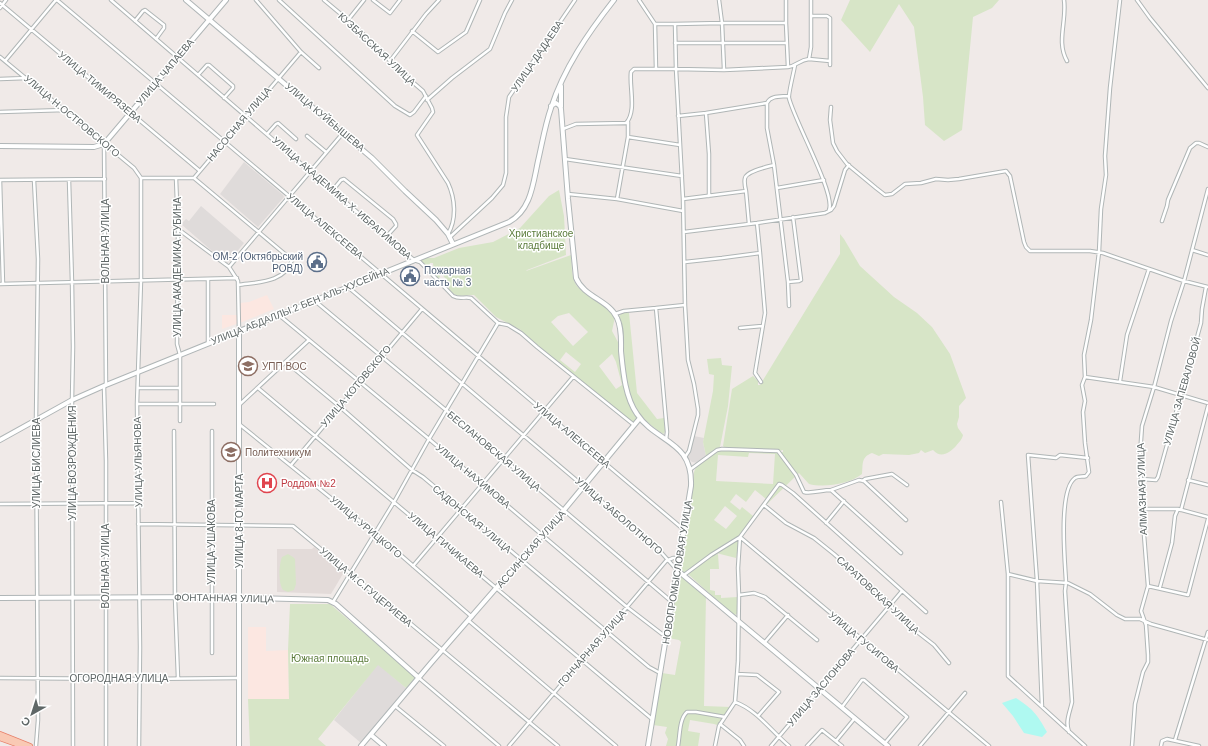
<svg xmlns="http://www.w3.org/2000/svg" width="1208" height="746" font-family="Arial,sans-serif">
<rect width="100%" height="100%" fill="#f0eae8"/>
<path fill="#fce7e1" d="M267 295 274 309 242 322 222 329V315H239L240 303 249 302Z
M248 627H266V651L288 650 289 699H248Z"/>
<path fill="#dfdbda" d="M244 162 283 195 284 197 258 227 220 194Z
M201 206 244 243 227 264 181 224 186 219 189 221Z
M694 436 704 438 703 442 706 456 697 463 692 462 687 457Z
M378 664 406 688 361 743 334 720Z"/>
<path fill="#e3dbd9" d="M314 547 344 572 331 594 277 592V549H312Z"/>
<path fill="#d7e5c7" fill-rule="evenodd" d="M850 0H999L992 8 973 17 962 130 944 141 925 125 923 97 914 27 899 4 870 52 841 20Z
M559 190 564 216 566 255 527 270 526 271 571 255C572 264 571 274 575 283 580 294 605 301 615 317L612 331 619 344 626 389 637 418 634 422 630 421 528 338 521 330 496 317 474 295C463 294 458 300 449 289V283L441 273 439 279 434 274 433 263H430L428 269 421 261 423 258H434L459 248 493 242 520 228 549 196ZM569 313 588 332 573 346 551 322 558 316ZM566 352 581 364 575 372 560 360ZM612 354 616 362 622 385 616 389 599 366Z
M840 234 844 239 860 266 894 297 917 313 932 327 950 354 965 395 966 398 959 406V417L957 424 958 428 963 435C962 440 959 442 956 446 949 453 941 459 933 450L925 453 921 450 919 453 909 455 883 454 879 456 872 453C861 457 863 464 862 474 850 484 824 488 809 484L799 473 764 507 758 511 739 536 728 542 686 572H683L680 567 692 492 694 472 696 467 720 450 783 452V450L779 451 725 448 723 446 732 389 753 376 758 381V385H760L840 254ZM749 453 775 454 773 484 716 481 718 455 748 457ZM755 490 766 499 753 516 742 507 740 510 730 502 736 494 746 502ZM725 506 737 516 726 529 714 520Z
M622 313H629L637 393 657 419 664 418 665 431 664 434C659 432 655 428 651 425 617 401 627 352 619 316Z
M721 358 722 365 732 366 728 406 720 447 706 456 703 442 713 391 714 375 709 374 707 359Z
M735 542H738L739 544 736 558 716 553Z
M288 554 293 557 295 559 296 584 294 590 288 592 283 590C278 583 279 564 282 557Z
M718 554 719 569H710V590L715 591V595H721V598L738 597V613L735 615 732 614 688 574 712 555Z
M682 575 706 595 704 706 731 707 717 725 714 724 690 720 688 731 700 733 698 746H666L668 739 665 733 667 727 653 725 662 673 675 675 681 642 679 640 668 638 678 578 679 576Z
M290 604H330L416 677 406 688 378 665 318 739 326 746H250L248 699H289L288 650Z"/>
<path fill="#aff9f1" d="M1016 698C1033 709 1037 714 1047 732L1042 737 1024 733 1013 716 1002 703Z"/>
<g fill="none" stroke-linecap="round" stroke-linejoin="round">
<defs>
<path id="street" d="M57 0 683 529
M111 0 386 237 414 260 420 262 453 296C461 300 464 296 471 298L498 323 508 325 521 333 537 347 634 425
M256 0 301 52 319 68
M279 0 395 106 410 115 414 112 426 96
M324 0 348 20 385 55 394 66 423 91 432 108 433 112 417 135 448 183C455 198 457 219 448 234
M373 0 390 13 400 0
M639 0 655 24H675
M719 0 722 23 724 69
M1064 0C1067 21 1056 42 1067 61
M1137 0 1150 18 1208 88
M0 3 200 171
M0 8 6 0
M811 16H827L830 18V65
M348 20 364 0
M135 21 143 11 145 10 164 25V28L156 39
M722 23H786L788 67 724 70 676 69 675 24Z
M786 23V0
M655 24 656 69H676L683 199 685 305
M412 31 438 52 466 32 480 0
M675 43H786
M0 57 134 168 141 178V281L137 404 140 647 139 746
M809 59 830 61
M5 61 56 0
M390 61 426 14 439 0
M795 65C794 71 788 95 789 98 794 120 836 194 829 210
M788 67C797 66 799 60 809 59L811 47V0
M198 75 207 65H209L233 86V88L224 98
M0 79 27 78
M427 100 452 78 490 49 505 13 512 0
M831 107 830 120 833 143 837 151 847 164 876 188 885 195 892 194 905 184 921 183 936 179 948 180 959 179 1006 171 1010 176 1024 242 1026 247 1030 251H1090L1103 253 1184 281 1208 287
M0 112 65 110
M706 113 767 103
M678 116 706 113 709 154V196
M563 129 576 124 626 123C637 112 629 86 631 72L634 69H656
M267 134 276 124 278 123 296 139
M307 136 326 152
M628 137 680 145
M104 144 106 385
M565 159 682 176
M774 165 788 282 799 281 801 280 793 217
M141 178H194
M176 178 178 229 177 344 180 355V421
M194 178 292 260C285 283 257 282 238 285
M194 178 301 52
M0 180 105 179
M0 180 3 284
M34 180 38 259 36 420 38 720 36 746
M69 180 72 282 73 347 72 400 73 746
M777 188 824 180
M332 191 341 180 344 179 393 219 396 224V226L386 237
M746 191 749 224
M568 194 617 199 683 211
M617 199 628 137V122
M683 199 746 191C745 187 744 182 745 178 747 171 767 167 774 165L767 128V103C771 95 781 97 789 96
M1162 221 1167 206 1168 200 1190 148 1196 143H1199L1208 147
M178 229 229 267 238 281 239 331
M684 232 757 223 825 213 831 210 834 206 845 170 849 165
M450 237 492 198 503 185 506 173V117L509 97 575 0
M1192 250 1208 255
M760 253 765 313 755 373 761 382
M685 262 722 258 760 253 757 223
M229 267 343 133
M208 279V343
M788 282 789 306
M0 284 237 278
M348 287 659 550 677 570
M315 301 447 411 672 602
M656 308 685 305 688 360 694 384 698 409V415L689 451 685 457
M615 314 624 311 656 308 667 432 666 440
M279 315 429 439 627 607 662 634 667 636
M740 328 762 326
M286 362 339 406 412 470 423 477 649 667 660 673
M1085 377 1154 387 1208 403
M1120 381 1127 335 1149 269
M104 387 106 461V746
M138 388H179
M258 388 652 719
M137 404H214
M239 405 309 340
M239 424 388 544 472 617
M174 431 175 598 178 678
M212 431V653
M291 465 422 309
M691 469 717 450 722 449 778 451 796 475 804 492C811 494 822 490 831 490L901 553
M1141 479 1156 480 1158 477 1201 323 1202 309 1206 287
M1188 480 1208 485
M863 481 865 479 892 474 907 485
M831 490 859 480 864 481 906 520
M1001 502 1008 574V676L1085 746
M0 504 138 503
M764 505 786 523 814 538 834 554 885 599 907 624 934 645 949 663
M1142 509H1178L1208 517
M1181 510 1208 406
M826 523 844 501
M138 524 293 526 558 746
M413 566 573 377
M1008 574 1037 581 1068 583 1090 594 1117 615 1125 619H1140L1151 624 1208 640
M684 575 711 555 740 537 989 746
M1148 586 1188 595 1208 519
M1160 587 1172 543 1175 516 1178 509
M739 595 754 593 765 597 817 640
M333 602 394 502 429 439 498 323
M469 621 616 746
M765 642 788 615
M737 674 757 675 779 692 758 716
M0 678 140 679 239 678
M419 678 499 746
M735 702C757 710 771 731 789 746
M395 706 444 746
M842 707 862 680H864L907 717 885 743
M1042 707 1037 581 1028 455 1056 458 1060 455 1088 458
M720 724 740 740 744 746
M1069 732C1065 721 1070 712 1072 702L1065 591 1066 582C1065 562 1058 490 1075 478 1078 476 1083 477 1086 476L1089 472 1085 443 1083 412 1085 401 1082 385 1085 377 1084 355 1091 320 1099 252 1101 209 1106 175 1105 156 1110 88 1120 0
M1175 740 1208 632
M836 741 855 718
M509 746 666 561 673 558H679
M678 746C680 736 679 719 687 712H696L725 717
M715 746 719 726 735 702 738 661 739 595 738 568 740 537 779 484 782 485 793 493 926 612
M771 746 902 591
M807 746 822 730 842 746
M920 746 965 693
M1132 746 1135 704 1143 672 1148 662V655L1146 625 1141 611 1148 586 1142 509 1140 455 1142 426 1154 387 1171 321 1184 281 1208 189
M1161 746 1162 741 1167 739 1199 746"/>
<path id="secondary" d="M186 0 372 158 405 191 436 220 448 234 453 244
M551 106 556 103 560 106 561 109 568 199 576 278C584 297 609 300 617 318 622 328 621 341 621 351 623 371 625 397 637 414 656 443 693 440 691 486L648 746
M561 107V86
M0 146 94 147 104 144 226 0
M239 331V746
M0 440 72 400 106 385 509 222C531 210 533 184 538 161 542 144 545 125 551 108 564 68 588 33 614 0
M677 570 888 746
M0 598 212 597 328 600 336 604 419 678
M371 735 384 746
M361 746 431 663 564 510 640 418"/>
<path id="primary" d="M0 734 30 746
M0 738 22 746"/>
</defs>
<use href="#street" stroke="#b0b6b6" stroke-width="4.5"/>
<use href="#secondary" stroke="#b0b6b7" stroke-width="6"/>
<use href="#primary" stroke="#e7806a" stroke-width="6"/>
<use href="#street" stroke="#fff" stroke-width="2.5"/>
<use href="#secondary" stroke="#fff" stroke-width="4"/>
<use href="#primary" stroke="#f9c9b4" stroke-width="4.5"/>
</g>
<defs>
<symbol id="civic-ring" viewBox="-11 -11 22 22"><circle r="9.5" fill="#fff" stroke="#5c6f8a" stroke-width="1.5"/><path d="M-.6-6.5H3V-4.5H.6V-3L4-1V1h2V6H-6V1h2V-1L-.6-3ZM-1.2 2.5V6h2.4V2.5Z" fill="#5c6f8a"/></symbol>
<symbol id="university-ring" viewBox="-11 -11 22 22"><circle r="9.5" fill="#fff" stroke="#8d6e63" stroke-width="1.5"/><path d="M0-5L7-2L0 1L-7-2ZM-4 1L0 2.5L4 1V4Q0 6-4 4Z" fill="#8d6e63"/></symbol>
<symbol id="hospital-ring" viewBox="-11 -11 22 22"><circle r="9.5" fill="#fff" stroke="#e0444e" stroke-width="1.5"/><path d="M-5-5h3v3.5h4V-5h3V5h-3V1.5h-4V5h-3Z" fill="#e0444e"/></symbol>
</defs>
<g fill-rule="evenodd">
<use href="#civic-ring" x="306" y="251" width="22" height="22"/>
<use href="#civic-ring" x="399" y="265" width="22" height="22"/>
<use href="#university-ring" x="237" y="355" width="22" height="22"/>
<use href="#university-ring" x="220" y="441" width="22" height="22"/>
<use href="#hospital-ring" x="256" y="472" width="22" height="22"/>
</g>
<g text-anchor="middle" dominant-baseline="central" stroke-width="3" stroke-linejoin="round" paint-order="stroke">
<g font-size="10" fill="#5f6767" stroke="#fff">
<text transform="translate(377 49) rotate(43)">КУЗБАССКАЯ УЛИЦА</text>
<text transform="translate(537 56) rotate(-56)">УЛИЦА ДАДАЕВА</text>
<text transform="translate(165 72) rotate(-50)">УЛИЦА ЧАПАЕВА</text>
<text transform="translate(100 87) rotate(40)">УЛИЦА ТИМИРЯЗЕВА</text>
<text transform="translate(72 116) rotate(40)">УЛИЦА Н.ОСТРОВСКОГО</text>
<text transform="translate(325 117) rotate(40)">УЛИЦА КУЙБЫШЕВА</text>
<text transform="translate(239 124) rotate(-50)">НАСОСНАЯ УЛИЦА</text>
<text transform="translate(342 198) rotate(41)">УЛИЦА АКАДЕМИКА Х. ИБРАГИМОВА</text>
<text transform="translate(325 226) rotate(40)">УЛИЦА АЛЕКСЕЕВА</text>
<text transform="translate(105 241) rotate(-90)">ВОЛЬНАЯ УЛИЦА</text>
<text transform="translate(177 267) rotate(-90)">УЛИЦА АКАДЕМИКА ГУБИНА</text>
<text transform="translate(300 306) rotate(-22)">УЛИЦА АБДАЛЛЫ 2 БЕН АЛЬ-ХУСЕЙНА</text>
<text transform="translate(356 386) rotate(-50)">УЛИЦА КОТОВСКОГО</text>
<text transform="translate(1182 391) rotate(-74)">УЛИЦА ЗАПЕВАЛОВОЙ</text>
<text transform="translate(572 435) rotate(40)">УЛИЦА АЛЕКСЕЕВА</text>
<text transform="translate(494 451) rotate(40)">БЕСЛАНОВСКАЯ УЛИЦА</text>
<text transform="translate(138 462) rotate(-91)">УЛИЦА УЛЬЯНОВА</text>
<text transform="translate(36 463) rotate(-90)">УЛИЦА БИСЛИЕВА</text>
<text transform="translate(72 463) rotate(-90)">УЛИЦА ВОЗРОЖДЕНИЯ</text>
<text transform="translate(473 476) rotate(40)">УЛИЦА НАХИМОВА</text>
<text transform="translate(1142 489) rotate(-92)">АЛМАЗНАЯ УЛИЦА</text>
<text transform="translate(619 516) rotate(41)">УЛИЦА ЗАБОЛОТНОГО</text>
<text transform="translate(472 519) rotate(40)">САДОНСКАЯ УЛИЦА</text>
<text transform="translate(239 521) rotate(-90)">УЛИЦА 8-ГО МАРТА</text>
<text transform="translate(366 527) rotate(40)">УЛИЦА УРИЦКОГО</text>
<text transform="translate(211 542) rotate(-90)">УЛИЦА УШАКОВА</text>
<text transform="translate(446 545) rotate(40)">УЛИЦА ГИЧИКАЕВА</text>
<text transform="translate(531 549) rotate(-49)">АССИНСКАЯ УЛИЦА</text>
<text transform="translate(105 566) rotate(-90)">ВОЛЬНАЯ УЛИЦА</text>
<text transform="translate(677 572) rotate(-81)">НОВОПРОМЫСЛОВАЯ УЛИЦА</text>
<text transform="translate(366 587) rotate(40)">УЛИЦА М.С.ГУЦЕРИЕВА</text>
<text transform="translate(878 595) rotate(43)">САРАТОВСКАЯ УЛИЦА</text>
<text transform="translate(224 598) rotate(1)">ФОНТАННАЯ УЛИЦА</text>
<text transform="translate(864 642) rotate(40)">УЛИЦА ГУСИГОВА</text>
<text transform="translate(592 648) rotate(-49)">ГОНЧАРНАЯ УЛИЦА</text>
<text x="119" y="678">ОГОРОДНАЯ УЛИЦА</text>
<text transform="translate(821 687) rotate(-50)">УЛИЦА ЗАСЛОНОВА</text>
</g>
<g font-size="10" fill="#5a7b3a" stroke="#fff">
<text x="541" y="233">Христианское<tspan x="541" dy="12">кладбище</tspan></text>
<text x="330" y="658">Южная площадь</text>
</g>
<g font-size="10" fill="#4e5e75" stroke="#fff" text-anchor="end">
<text x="303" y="256">ОМ-2 (Октябрьский<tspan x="303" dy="12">РОВД)</tspan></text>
<text x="424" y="270" text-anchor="start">Пожарная<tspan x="424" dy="12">часть № 3</tspan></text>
</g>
<g font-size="10" fill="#785e54" stroke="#fff" text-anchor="start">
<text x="262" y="366">УПП ВОС</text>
<text x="245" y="452">Политехникум</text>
</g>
<g font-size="10" fill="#be3a42" stroke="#fff" text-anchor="start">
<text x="281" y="483">Роддом №2</text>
</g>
</g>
<g transform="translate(32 714) rotate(219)" stroke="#ffffff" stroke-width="3" paint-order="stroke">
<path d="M0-3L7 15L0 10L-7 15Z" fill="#5f6767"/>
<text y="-6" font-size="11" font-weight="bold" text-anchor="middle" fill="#5f6767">С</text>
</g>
</svg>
